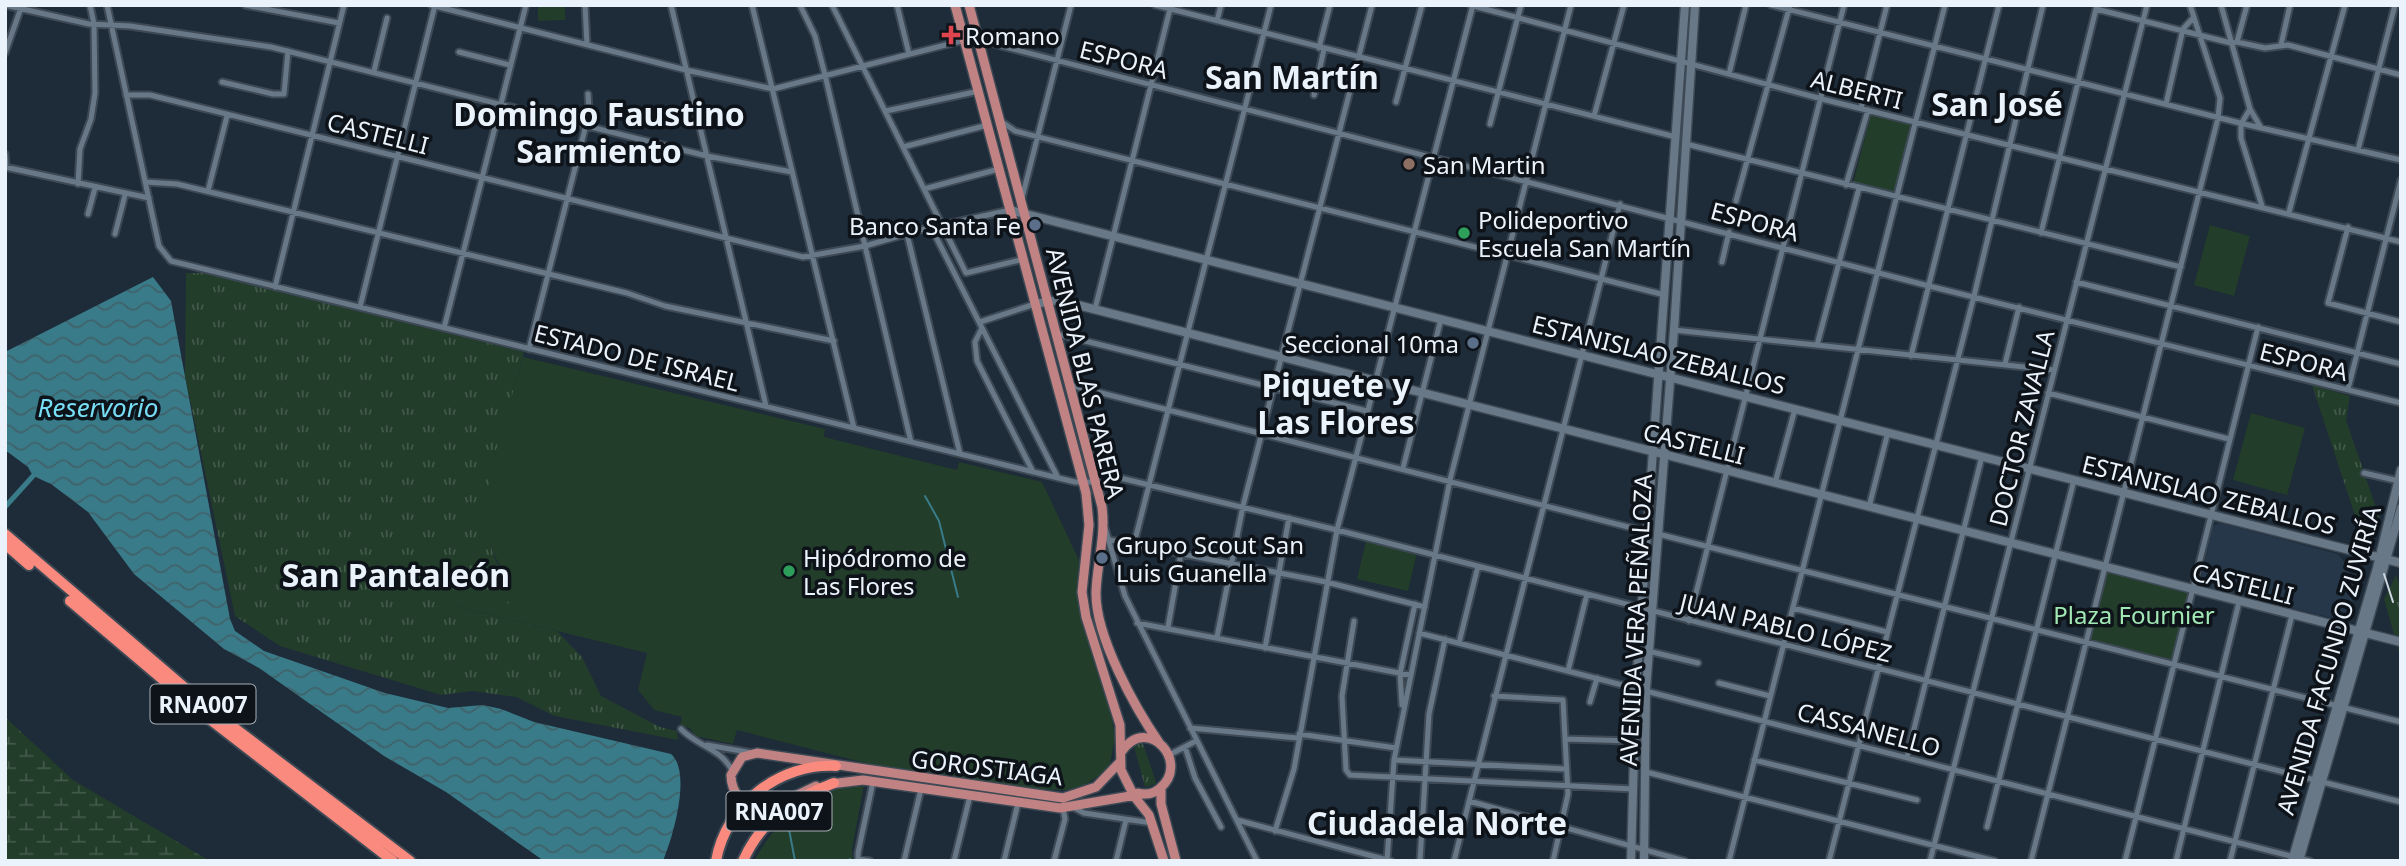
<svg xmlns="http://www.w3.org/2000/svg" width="2406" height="866" font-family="'Noto Sans',sans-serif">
<defs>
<pattern id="grass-tufts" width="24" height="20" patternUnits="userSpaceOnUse" patternTransform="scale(1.75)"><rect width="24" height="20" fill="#223d2a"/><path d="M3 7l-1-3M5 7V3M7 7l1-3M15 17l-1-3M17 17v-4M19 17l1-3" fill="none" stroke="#425a4a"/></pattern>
<pattern id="wetland-marsh" width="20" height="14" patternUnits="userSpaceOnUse" patternTransform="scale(1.75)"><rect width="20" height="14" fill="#223d2a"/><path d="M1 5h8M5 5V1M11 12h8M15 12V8" fill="none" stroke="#425a4a"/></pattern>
<pattern id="water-waves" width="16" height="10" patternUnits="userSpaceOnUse" patternTransform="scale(1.75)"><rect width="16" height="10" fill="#397b89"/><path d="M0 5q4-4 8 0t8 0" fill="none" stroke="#40626a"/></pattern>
</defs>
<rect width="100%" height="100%" fill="#1e2b38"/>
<path fill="#253748" d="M2220 523 2338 554 2347 566 2352 581 2353 619 2348 622 2204 586 2200 581 2213 526Z"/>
<path fill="url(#grass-tufts)" d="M186 273H202L524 352C516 383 508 415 500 446 482 514 477 555 530 608L455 606 557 631 582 657 601 696 660 727 677 731 678 740 555 716 516 697 473 691 441 695 280 646 235 616 185 376Z
M2312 385 2350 396 2346 420 2380 519 2370 545 2365 546Z
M2396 575 2401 589V659L2384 599Z
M1142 741 1155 779 1156 784 1145 787 1134 746Z"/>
<path fill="url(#wetland-marsh)" d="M5 717 73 780 210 861H5Z"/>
<path fill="#223d2a" d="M538 5H565V20L538 21Z
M1871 115 1914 125 1896 193 1853 183Z
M2210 225 2250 236 2234 296 2194 285Z
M523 357 825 429 824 437 957 470 959 462 1042 482 1079 560 1078 599 1108 697 1115 737 1110 764 1101 774 1085 785 1067 790 1030 789 873 765 737 730 733 744 695 736 690 728 680 726 682 717 654 710 638 690 647 653 455 606 459 591 511 604C515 584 487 553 486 524 483 477 511 404 523 357Z
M2251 413 2305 428 2287 495 2233 480Z
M1366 541 1417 553 1408 591 1357 579Z
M2103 567 2191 590 2172 664 2084 642Z
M864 785 852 849 853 861H754C778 819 812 784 864 785Z"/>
<path fill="url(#water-waves)" d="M153 277 171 301 230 619 235 631 264 651 385 693 448 708 483 705 501 709 534 722 671 754C692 772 673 837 663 861H544L446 792 384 756 259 668 224 649 134 574 88 512 51 484 33 476 28 467 5 450V352Z"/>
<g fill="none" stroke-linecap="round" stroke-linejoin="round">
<path stroke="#397b89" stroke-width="2" d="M925 496 939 521 958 597
M788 824 795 861
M847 861 850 859"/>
<path stroke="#397b89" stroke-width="5" d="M5 507 33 476"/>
<defs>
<path id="minor" d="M5 5 89 24 130 26 271 47 707 156 792 172
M107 5 159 246 171 261 1075 482H1096
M245 5 339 23
M431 5 686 70 773 89 965 40
M585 5 587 45
M671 5 766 406
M752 5 854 428
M800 5 815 36 825 75 911 442
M832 5 966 273 1024 259
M897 5 909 54
M1155 5 1676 137
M1470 5 1822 99 2401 242
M1771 5 2244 124 2401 160
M2221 5 2250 109 2261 128
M1217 21 1221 5
M2237 42 2265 48 2288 45 2401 75
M979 43H990L1929 286 2401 403
M2281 45 2290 5
M1319 48 1330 5
M459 52 510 65
M5 53 22 5
M374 71 387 18
M1729 74 1746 5
M222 82 273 94H284L288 51
M588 94 590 126
M126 95H150L803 257 865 246 920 230 1010 210
M1314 95 1324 49
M1396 102 1422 5
M2166 104 2183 29 2194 17
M1861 108 1887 5
M2250 109 2241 124V138L2262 206
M886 111 979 91
M1594 116 1624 5
M1002 122 1015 131 1665 295
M1490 124 1521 5
M1686 144 2181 267
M903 147 988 125
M2358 150 2395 5
M5 154 6 167
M5 167 149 198
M145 182 177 184 627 293 665 306 834 341
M78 184 80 149 91 119 95 93 94 24 90 5
M1846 185 1868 110
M924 189 999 169
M208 191 227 116
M1022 198 1071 5
M1736 201 1790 5
M2289 212 2345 5
M88 214 95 188
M2348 227 2328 303 2401 322
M932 229 1058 478
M2041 233 2096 9 2231 43 2237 42 2247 5
M115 234 125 195
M907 234 960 454
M1722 262 1729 232
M2076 282 2401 364
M275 287 344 5
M360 307 435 5
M1095 309 1171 5
M980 322 1035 304
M444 328 526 5
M982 328 975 342 977 361 1033 472
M1674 330 2054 370
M1057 334 1367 411
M1817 345 1859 188
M529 349 586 125
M1911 356 1999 5
M2005 364 2019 307
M1070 385 1648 532
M2348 389 2401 180
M2048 393 2229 439
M1403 468 1441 319
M1091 471 1337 530 2401 802
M2364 473 2399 481
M1775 483 1795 409
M1869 507 1888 432
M1105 528 1125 596 1257 861
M1658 534 2401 722
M1110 540 1326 582 1425 607
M1134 544 1271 5
M1793 608 1887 632
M1354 621 1342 696 1346 770 1350 775 1633 789
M1689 621 1844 5
M1137 623 1410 675
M1168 627 1181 553
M1419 633 2310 861
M1217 637 1243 506 1372 5
M1459 643 1478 566
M1265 648 1289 518
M1648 651 1698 663
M1568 671 1587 594
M1719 683 1770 696
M1494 696 1563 700 1568 794 1553 861
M1590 702 1597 678
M1402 705 1400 674 1415 604
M1190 728 1298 738
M681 729C697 746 720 748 732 770
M1299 734 1396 748
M1565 739 1634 741
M707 745 753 753
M1185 747 1195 778 1221 827
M1169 755 1196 741
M1907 757 1982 456
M1394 760 1566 769
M1754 760 1917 800
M1646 772 1995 861
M1469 801 1685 861
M1073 807 1084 813 1152 823
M1237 820 1391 861
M1987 827 2074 480
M1275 831 1294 769 1337 530 1473 5
M870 861 858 859V853L873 782
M904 861 921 789
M954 861 970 796
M1004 861 1018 803
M1054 861 1065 819 1063 808
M1116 861 1126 820
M1387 861 1394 760 1450 480 1571 5
M1420 861 1429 714 1445 639
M1454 861 1620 204
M1729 861 1945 5
M1829 861 1974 296 2043 5
M1930 861 2147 5
M2031 861 2218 118 2220 98 2190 5
M2125 861 2258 327
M2176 861 2239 602
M2230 861 2292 615"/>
<path id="secondary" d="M1010 210 2401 563
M1035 304 1058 300 2401 642
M1631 861 1636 687 1685 5
M1644 861 1646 689 1674 330 1695 5
M2292 861 2377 568 2401 470
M2299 861 2401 508"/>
<path id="primary" d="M955 5 1086 493 1089 525 1082 592 1086 617 1120 725 1121 770 1134 796 1149 815 1164 861
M969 5 1102 507C1106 536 1097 563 1096 592 1095 636 1135 708 1160 744
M1122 751C1148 713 1192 764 1159 789 1153 794 1146 795 1138 793
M830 784 863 780 1060 808 1142 794
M816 786 762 812C744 809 731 792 731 775L742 757 757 753 1063 798 1096 787 1120 762
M1161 788V804L1176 861"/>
<path id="motorway" d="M5 534 212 711 410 861
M5 544 29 565
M70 601 207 717 393 861
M716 861C726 804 780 763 836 766
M743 861C761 820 793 798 834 783"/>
</defs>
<use href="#minor" stroke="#3d4954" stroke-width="9"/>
<use href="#secondary" stroke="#3d4954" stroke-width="11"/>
<use href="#primary" stroke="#3d4954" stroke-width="12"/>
<use href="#motorway" stroke="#3d4954" stroke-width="14"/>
<use href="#minor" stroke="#697887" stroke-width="5"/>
<use href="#secondary" stroke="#697887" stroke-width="8"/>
<use href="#primary" stroke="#c08282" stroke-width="9"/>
<use href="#motorway" stroke="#fa897e" stroke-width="10"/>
<path stroke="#cfd8e1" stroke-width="2" d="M2384 574 2393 602"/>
</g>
<path fill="#e0444e" stroke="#0d1319" stroke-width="2.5" d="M947.5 24.5h7v7h7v7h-7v7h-7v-7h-7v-7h7z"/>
<circle fill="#8d6e63" stroke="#0d1319" stroke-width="2.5" cx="1409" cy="164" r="7"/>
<g fill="#5c6f8a" stroke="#0d1319" stroke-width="2.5">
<circle cx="1035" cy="225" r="7"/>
<circle cx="1473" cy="343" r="7"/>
<circle cx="1102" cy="558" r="7"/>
</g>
<g fill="#2e9e5b" stroke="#0d1319" stroke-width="2.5">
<circle cx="1464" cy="233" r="7"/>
<circle cx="789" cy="571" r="7"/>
</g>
<g text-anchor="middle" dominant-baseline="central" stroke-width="7" stroke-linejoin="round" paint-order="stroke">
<g fill="#0d1319" stroke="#a8afb7" stroke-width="2">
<rect x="150.5" y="684.5" width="105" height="39" rx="5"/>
<rect x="726.5" y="791.5" width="105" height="39" rx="5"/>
</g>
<g font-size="23" font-weight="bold" fill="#eaf2fb">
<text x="203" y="704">RNA007</text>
<text x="779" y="811">RNA007</text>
</g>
<g font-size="24" fill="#eaf2fb" stroke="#0d1319" text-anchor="start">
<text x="965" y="35">Romano</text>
<text x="1423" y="164">San Martin</text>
<text x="1478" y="219">Polideportivo<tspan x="1478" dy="28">Escuela San Martín</tspan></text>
<text x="1021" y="225" text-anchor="end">Banco Santa Fe</text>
<text x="1459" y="343" text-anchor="end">Seccional 10ma</text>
<text x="1116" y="544">Grupo Scout San<tspan x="1116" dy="28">Luis Guanella</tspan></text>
<text x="803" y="557">Hipódromo de<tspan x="803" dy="28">Las Flores</tspan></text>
</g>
<g font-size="24" fill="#eaf2fb" stroke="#0d1319">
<text transform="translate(1124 59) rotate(14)">ESPORA</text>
<text transform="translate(1857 89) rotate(14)">ALBERTI</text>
<text transform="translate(378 133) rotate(14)">CASTELLI</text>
<text transform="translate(1755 221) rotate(15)">ESPORA</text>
<text transform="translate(1659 354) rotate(14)">ESTANISLAO ZEBALLOS</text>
<text transform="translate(637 357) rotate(14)">ESTADO DE ISRAEL</text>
<text transform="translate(2304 361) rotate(14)">ESPORA</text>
<text transform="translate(1086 373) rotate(76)">AVENIDA BLAS PARERA</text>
<text transform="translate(2021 428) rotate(-76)">DOCTOR ZAVALLA</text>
<text transform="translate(1694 443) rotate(14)">CASTELLI</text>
<text transform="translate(2209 494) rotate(14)">ESTANISLAO ZEBALLOS</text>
<text transform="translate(2243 583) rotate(14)">CASTELLI</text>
<text transform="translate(1635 620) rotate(-87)">AVENIDA VERA PEÑALOZA</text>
<text transform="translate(1786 627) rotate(14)">JUAN PABLO LÓPEZ</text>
<text transform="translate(2328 660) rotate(-74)">AVENIDA FACUNDO ZUVIRÍA</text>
<text transform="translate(1869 729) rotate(15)">CASSANELLO</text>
<text transform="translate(987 767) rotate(7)">GOROSTIAGA</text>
</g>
<g font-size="24" fill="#a1e8b5" stroke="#0d1319">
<text x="2134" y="614">Plaza Fournier</text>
</g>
<g font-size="26" font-style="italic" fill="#78def5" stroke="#0d1319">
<text x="98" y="407">Reservorio</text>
</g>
<g font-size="32" font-weight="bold" fill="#eaf2fb" stroke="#0d1319">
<text x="1292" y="76">San Martín</text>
<text x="1997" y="103">San José</text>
<text x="599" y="113">Domingo Faustino<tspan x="599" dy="37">Sarmiento</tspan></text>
<text x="1336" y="384">Piquete y<tspan x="1336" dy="37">Las Flores</tspan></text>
<text x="396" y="574">San Pantaleón</text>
<text x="1437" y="822">Ciudadela Norte</text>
</g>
</g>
<rect width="2406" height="866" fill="none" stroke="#eaf2fb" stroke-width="14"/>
</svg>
